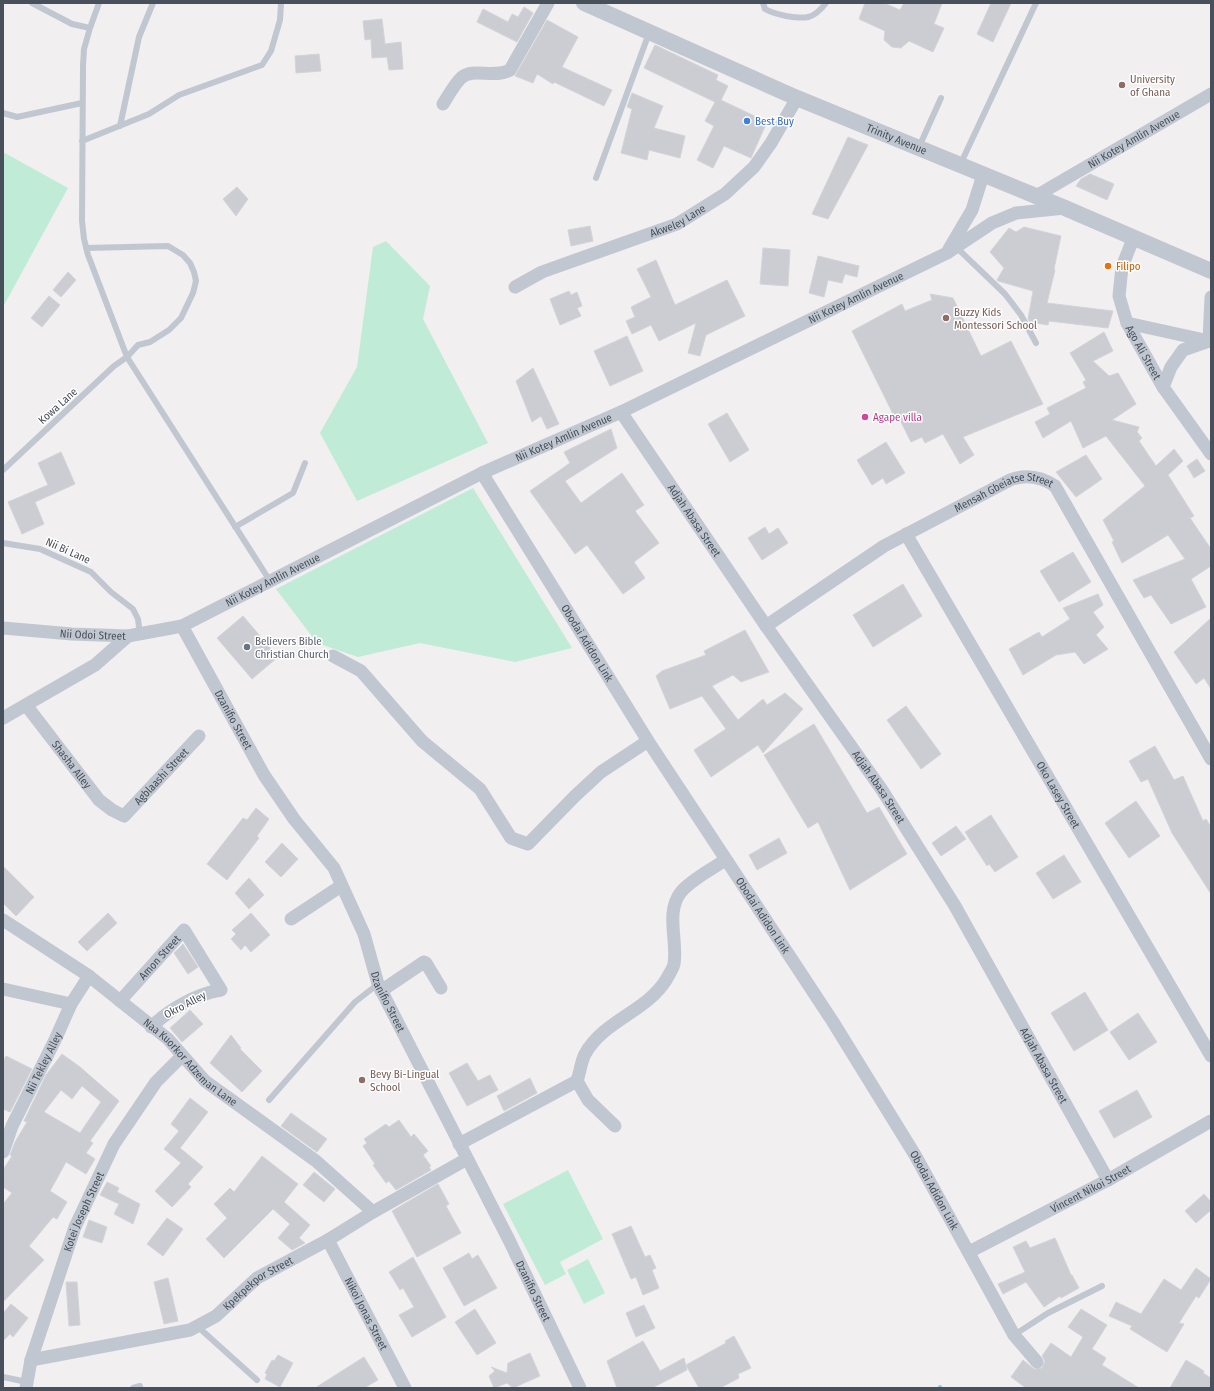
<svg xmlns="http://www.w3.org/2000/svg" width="1214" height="1391" font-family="'Fira Sans Condensed',sans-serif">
<rect width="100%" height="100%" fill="#f1efef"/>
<path fill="#c0ecd7" d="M3 152 68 188 3 307Z
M386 241 430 286 423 319 488 443 357 501 320 433 357 367 373 247Z
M473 488 572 648 515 662 420 643 358 657 317 643 276 589Z
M568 1170 603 1239 560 1262 566 1274 545 1285 503 1204Z
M588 1259 605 1293 584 1304 567 1270Z"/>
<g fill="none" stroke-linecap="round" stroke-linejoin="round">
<path stroke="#91c9e5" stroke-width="4" d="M940 1388V1387"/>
</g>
<path fill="#cccdd3" stroke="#d3d4da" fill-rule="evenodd" d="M865 3H884L900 10 904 3H942L934 24 944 28 933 52 909 41 901 48 892 47 884 40 885 31 859 19Z
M991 3H1011L993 42 977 34Z
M524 7 533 13 517 42 477 22 483 9 508 22 512 14 518 17Z
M382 19 385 44 401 42 403 69 389 70 387 57 372 58 371 39 365 40 363 21Z
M547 20 578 37 562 67 612 90 604 106 554 82 553 84 537 74 533 83 515 76Z
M655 45 718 75 716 80 728 86 721 100 767 122 751 158 724 146 713 168 697 160 714 126 705 121 715 102 644 68Z
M319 54 321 71 296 73 295 56Z
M632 93 663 106 654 128 685 136 680 158 649 150 647 160 621 153 632 109 627 107Z
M848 137 868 145 828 219 812 214Z
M1090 174 1114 184 1107 200 1076 186 1081 179Z
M237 187 248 199 236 216 223 199Z
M590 226 593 241 571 246 568 230Z
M1024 227 1061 236 1054 269 1055 270 1047 303 1113 311 1108 328 1049 321 1048 325 1030 322 1028 319 1033 291 998 281 997 280 1004 268 990 252 1009 228 1016 232Z
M763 248 790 250 788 286 760 284Z
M818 256 859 266 857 277 845 274 842 283 828 280 824 297 809 293Z
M656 260 675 305 727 280 745 316 706 335 700 356 688 353 696 323 659 341 651 325 632 334 626 321 635 317 631 307 651 297 637 269Z
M68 272 76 280 61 297 53 290Z
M569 291 571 295 577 292 582 306 577 308 581 316 560 325 550 299Z
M930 294 953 298 981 356 1011 341 1043 404 963 437 974 455 960 464 943 434 925 443 922 437 911 442 898 416 895 418 852 331 902 304 905 311 932 300Z
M49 296 60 305 42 327 31 318Z
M1104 332 1113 351 1093 361 1109 376 1118 373 1136 404 1112 420 1139 427 1137 432 1142 438 1139 441 1156 466 1174 449 1183 461 1168 475 1194 516 1190 518 1211 549V566L1191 579 1206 607 1171 624 1151 595 1144 598 1133 580 1185 559 1168 535 1122 563 1112 542 1114 541 1103 520 1145 486 1106 436 1083 448 1071 421 1043 438 1035 422 1050 414 1047 408 1086 388 1083 382 1086 380 1070 353Z
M627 336 643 371 610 386 594 351Z
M533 368 559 424 547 429 541 416 532 422 516 381Z
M727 413 749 450 730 462 708 424Z
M611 429 617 448 565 481 581 503 622 473 644 505 635 511 659 543 634 562 645 578 623 594 587 545 575 554 530 491 570 463 564 452Z
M886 442 905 473 886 484 883 478 872 485 857 460Z
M61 452 75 484 35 502 44 524 22 534 8 502 48 485 38 463Z
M1086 455 1102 479 1076 497 1056 472Z
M1197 459 1205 471 1194 478 1187 466Z
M765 527 769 534 778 528 788 543 762 560 748 538Z
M1073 552 1091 582 1059 602 1040 571Z
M903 584 922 616 873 647 853 615Z
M1098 594 1103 605 1093 612 1104 627 1096 635 1108 649 1084 664 1075 652 1056 655 1023 675 1009 649 1039 632 1042 637 1070 619 1063 608Z
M243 616 278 657 252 679 217 638Z
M1211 618V689L1204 678 1196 684 1174 652Z
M745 630 769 672 741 682 733 675 712 686 738 720 763 699 767 705 785 693 803 709 763 753 758 745 711 777 694 750 726 729 702 696 670 709 656 676 662 671 706 655 704 651Z
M906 706 941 754 921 769 887 720Z
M814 724 867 813 879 807 907 854 850 890 818 822 808 828 764 755Z
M1155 746 1174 780 1183 776 1203 821 1206 819 1211 827V894L1172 833 1148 779 1141 782 1129 761Z
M1136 801 1160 836 1129 858 1105 823Z
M256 808 269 819 257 836 259 838 227 880 207 864 243 818 247 820Z
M991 815 1018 857 995 872 989 864 987 866 965 832Z
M956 826 966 839 941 856 932 843Z
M779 838 787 853 757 870 749 855Z
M282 843 298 859 281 877 265 862Z
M1064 855 1081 882 1053 899 1036 873Z
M3 866 34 897 16 916 3 903Z
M249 878 264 895 249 909 235 893Z
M108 913 117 923 87 951 78 942Z
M251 913 270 935 251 952 245 945 241 950 231 939 236 934 232 930Z
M183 944 198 967 188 974 174 953Z
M1085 992 1108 1030 1074 1051 1051 1013Z
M190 1010 203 1024 182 1042 170 1028Z
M1138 1013 1157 1042 1129 1060 1110 1032Z
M231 1035 241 1048 240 1049 262 1071 242 1092 210 1063Z
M62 1054 80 1067 119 1101 90 1141 93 1143 86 1153 95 1159 86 1174 66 1162 50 1191 67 1202 57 1219 53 1217 29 1246 44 1260 3 1302V1204L12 1193 3 1187V1170L12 1156 10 1155 15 1142 27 1122 24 1121 46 1075ZM82 1086 101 1102 80 1133 44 1112 61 1090 72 1099Z
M6 1056 32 1069 10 1112 3 1109V1062Z
M467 1063 478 1081 490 1075 498 1090 467 1106 449 1073Z
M530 1078 537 1093 504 1111 497 1096Z
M1137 1090 1152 1117 1114 1138 1099 1111Z
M190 1098 208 1112 180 1148 203 1167 188 1184 191 1187 172 1207 155 1191 181 1163 164 1149 179 1131 171 1124Z
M291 1113 327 1139 317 1152 281 1126Z
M399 1120 411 1137 414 1134 428 1151 423 1155 431 1166 429 1167 431 1170 396 1190 389 1181 386 1183 373 1165 375 1164 363 1146 367 1143 364 1139 386 1124 389 1127Z
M262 1156 298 1184 284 1202 310 1225 299 1238 305 1243 292 1250 278 1238 290 1224 273 1209 224 1258 206 1239 227 1218 214 1204 230 1188 234 1192Z
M314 1172 335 1189 324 1202 303 1185Z
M107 1182 119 1188 117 1192 140 1204 133 1224 114 1214 119 1204 100 1195Z
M438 1184 449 1204 446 1206 461 1233 417 1257 392 1211Z
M1204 1194 1211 1202V1210L1196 1223 1185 1211Z
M167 1218 183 1229 163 1256 147 1244Z
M89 1220 107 1227 102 1243 83 1237Z
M631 1226 645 1257 650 1255 656 1268 652 1270 659 1288 643 1295 636 1277 631 1279 612 1234Z
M1055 1238 1071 1275H1072L1079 1288 1061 1298 1060 1296 1044 1307 1026 1282 1003 1294 998 1284 1025 1272 1013 1247 1026 1241 1030 1248Z
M469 1253 472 1259 478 1255 497 1288 464 1306 443 1268Z
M413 1257 446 1317 412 1337 399 1315 414 1307 403 1288 400 1290 389 1272Z
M1196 1268 1211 1279 1199 1298 1196 1296 1179 1323 1184 1324 1167 1352 1130 1329 1132 1326 1109 1316 1116 1302 1141 1314 1164 1279 1181 1290Z
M168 1278 178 1321 164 1324 154 1282Z
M66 1282H77L80 1325 69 1326Z
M11 1304 28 1318 13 1337 10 1334 3 1341V1313Z
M644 1305 655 1328 636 1337 626 1313Z
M475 1309 496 1343 477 1355 455 1322Z
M1081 1309 1107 1325 1092 1349 1106 1358 1102 1365 1139 1388H1026L1011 1377 1023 1360 1034 1369 1042 1368 1045 1361 1042 1356 1051 1343 1071 1357 1083 1337 1068 1327Z
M734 1336 751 1368 738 1374 739 1378 720 1388H699L686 1365 726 1343 725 1341Z
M643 1341 660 1371 684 1358 687 1370 652 1388H617L607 1361Z
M530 1353 540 1376 513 1388 507 1383 494 1388 489 1376 495 1371 491 1367 507 1373 508 1363Z
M278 1355 293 1363 280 1387 265 1379 267 1374 265 1373 272 1360 274 1361Z
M364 1357 378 1380 364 1388H315Z
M1186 1360 1204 1371 1203 1373 1211 1378V1388H1170Z"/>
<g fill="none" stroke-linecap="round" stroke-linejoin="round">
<path stroke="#c0c7d0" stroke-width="6" d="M763 3 765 9C772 13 778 14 786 16 805 19 813 20 826 3
M90 28 99 3
M3 113 17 117 82 103
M120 126 139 37 153 3
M82 141 149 114 179 95 262 65 271 51 280 20 281 3
M919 147 941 98
M960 165 1036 3
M596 178 649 33
M956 247 1005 294 1021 315 1036 343
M86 248 168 246 183 255 190 263 194 272 196 281 193 293 181 318 169 330 150 342 138 345 127 357 270 581
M3 470 114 366 127 357 88 255 84 239 82 221 83 65 84 49 90 28 72 24 32 3
M235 527 293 493 305 463
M3 543 40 549 91 572 111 592 133 609 138 619 140 635
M269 1100 355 1002 378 984
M197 1326 257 1380
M1014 1335 1048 1313 1102 1286
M3 1377 27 1382
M133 1388 140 1386"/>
<g stroke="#c0c7d0" stroke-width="13">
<path d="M443 104C448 96 454 85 461 78 473 67 494 79 510 70L548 3"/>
<path id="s1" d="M1036 196 1211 94"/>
<path id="s2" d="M1133 239 1122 267 1119 296 1127 323 1163 387 1211 454"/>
<path d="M949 249 972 210 983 175"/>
<path id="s3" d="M515 287 542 272 677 224 725 194 754 167 771 143 797 98"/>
<path d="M1127 323 1209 341"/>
<path d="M1163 387 1171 367 1183 350 1209 341 1211 297"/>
<path id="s4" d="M621 412 766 626 882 790 955 906 1108 1180"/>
<path id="s5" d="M482 473 648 741 833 1022 915 1155 1014 1335 1037 1362"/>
<path id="s6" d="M906 534 1211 1056"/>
<path id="s7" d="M182 626 264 775 294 819 334 868 364 934 378 984 509 1240 580 1388"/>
<path id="s8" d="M766 626 884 546 1010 480C1026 474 1040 476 1055 486L1211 759"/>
<path id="s9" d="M3 628 72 634 128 636 182 626 482 473 621 412 947 253 992 223 1016 213 1065 208"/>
<path d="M333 656 361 671 422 741 480 789 511 838 528 844 575 796 601 772 648 741"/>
<path id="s10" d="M26 705 99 800 112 810 124 816 199 736"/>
<path d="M3 718 95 665 128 636"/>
<path d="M291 919 341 886"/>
<path id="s11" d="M3 920 89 976 168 1039 205 1081 316 1161 373 1212"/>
<path d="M3 989 71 1004"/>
<path d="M381 991 424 962 426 963 441 988"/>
<path id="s12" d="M120 1001 184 930 221 990C196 994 170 1009 151 1027"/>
<path d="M615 1126 588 1100 577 1081C580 1072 581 1062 585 1054 604 1020 646 1012 666 980 668 976 673 969 674 964 678 941 665 912 681 892 692 879 711 870 725 860"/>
<path d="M459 1144 577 1081"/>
<path id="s13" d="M3 1152 12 1126 55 1040 71 1004 89 976"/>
<path id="s14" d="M328 1240 405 1388"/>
<path id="s15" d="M969 1252 1108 1180 1211 1121"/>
<path id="s16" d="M31 1360 190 1330 216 1316 257 1278 328 1240 373 1212 467 1159"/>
<path id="s17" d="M26 1388 31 1360 75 1227 114 1144 156 1082 182 1056"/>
</g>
<path stroke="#c0c7d0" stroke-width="16" id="s18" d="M584 3 797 98 1065 208 1211 271"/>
</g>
<g fill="#8d6e63" stroke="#fff" stroke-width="1.5">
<circle cx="1122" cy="85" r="4"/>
<circle cx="946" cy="318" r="4"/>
<circle cx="362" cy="1080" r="4"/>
</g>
<circle fill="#3f7fe0" stroke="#fff" stroke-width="1.5" cx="747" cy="121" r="4"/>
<circle fill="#e8710a" stroke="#fff" stroke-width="1.5" cx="1108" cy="266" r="4"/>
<circle fill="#d1479c" stroke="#fff" stroke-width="1.5" cx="865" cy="417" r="4"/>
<circle fill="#6b7280" stroke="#fff" stroke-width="1.5" cx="247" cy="647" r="4"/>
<g text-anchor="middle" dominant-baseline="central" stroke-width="3" stroke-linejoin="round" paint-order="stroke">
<g font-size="11" fill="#785e54" stroke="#fff" text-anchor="start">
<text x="1130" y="79">University<tspan x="1130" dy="13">of Ghana</tspan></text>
<text x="954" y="312">Buzzy Kids<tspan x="954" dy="13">Montessori School</tspan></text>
<text x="370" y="1074">Bevy Bi-Lingual<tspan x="370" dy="13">School</tspan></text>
</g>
<g font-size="11" fill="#366cbe" stroke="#fff" text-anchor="start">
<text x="755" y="121">Best Buy</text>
</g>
<g font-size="11" fill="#48505b" stroke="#fff">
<text stroke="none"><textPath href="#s1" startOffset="113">Nii Kotey Amlin Avenue</textPath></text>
<text stroke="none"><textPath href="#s18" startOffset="341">Trinity Avenue</textPath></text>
<text stroke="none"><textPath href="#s3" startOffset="176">Akweley Lane</textPath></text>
<text stroke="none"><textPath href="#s9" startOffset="930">Nii Kotey Amlin Avenue</textPath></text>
<text stroke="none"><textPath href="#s2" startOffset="121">Ago Ali Street</textPath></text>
<text transform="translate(58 406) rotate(-42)">Kowa Lane</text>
<text stroke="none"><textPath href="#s9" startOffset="606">Nii Kotey Amlin Avenue</textPath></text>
<text stroke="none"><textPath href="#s8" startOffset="276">Mensah Gbeiatse Street</textPath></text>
<text stroke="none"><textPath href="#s4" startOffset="131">Adjah Abasa Street</textPath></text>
<text transform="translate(68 551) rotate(24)">Nii Bi Lane</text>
<text stroke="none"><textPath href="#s9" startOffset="282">Nii Kotey Amlin Avenue</textPath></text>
<text stroke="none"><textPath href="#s9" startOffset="90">Nii Odoi Street</textPath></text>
<text stroke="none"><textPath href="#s5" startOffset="200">Obodai Adidon Link</textPath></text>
<text stroke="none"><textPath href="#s7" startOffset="107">Dzanifio Street</textPath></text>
<text stroke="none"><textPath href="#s10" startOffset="75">Shasha Alley</textPath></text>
<text stroke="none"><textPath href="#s10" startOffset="204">Agblaashi Street</textPath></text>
<text stroke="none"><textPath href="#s4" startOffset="455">Adjah Abasa Street</textPath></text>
<text stroke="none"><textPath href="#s6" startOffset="302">Oko Lasey Street</textPath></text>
<text stroke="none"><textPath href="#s5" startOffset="524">Obodai Adidon Link</textPath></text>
<text stroke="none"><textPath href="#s12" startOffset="59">Amon Street</textPath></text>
<text stroke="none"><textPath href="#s7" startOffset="431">Dzanifio Street</textPath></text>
<text transform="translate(185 1005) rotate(-28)">Okro Alley</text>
<text stroke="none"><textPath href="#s11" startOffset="236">Naa Kuorkor Adzeman Lane</textPath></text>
<text stroke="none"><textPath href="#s13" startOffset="98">Nii Tekley Alley</textPath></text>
<text stroke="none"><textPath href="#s4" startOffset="779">Adjah Abasa Street</textPath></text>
<text stroke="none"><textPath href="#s15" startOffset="137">Vincent Nikoi Street</textPath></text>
<text stroke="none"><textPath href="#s5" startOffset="848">Obodai Adidon Link</textPath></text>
<text stroke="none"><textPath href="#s17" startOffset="186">Kotei Joseph Street</textPath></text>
<text stroke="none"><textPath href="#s16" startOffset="245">Kpekpekpor Street</textPath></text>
<text stroke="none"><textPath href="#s7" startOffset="755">Dzanifio Street</textPath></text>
<text stroke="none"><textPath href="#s14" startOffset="83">Nikoi Jonas Street</textPath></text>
</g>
<g font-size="11" fill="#c56008" stroke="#fff" text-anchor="start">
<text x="1116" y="266">Filipo</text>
</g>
<g font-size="11" fill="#b23c85" stroke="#fff" text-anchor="start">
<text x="873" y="417">Agape villa</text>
</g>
<g font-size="11" fill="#5b616d" stroke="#fff" text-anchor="start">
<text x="255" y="641">Believers Bible<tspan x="255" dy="13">Christian Church</tspan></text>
</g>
</g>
<rect width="1214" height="1391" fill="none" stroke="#48505b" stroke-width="8"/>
</svg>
